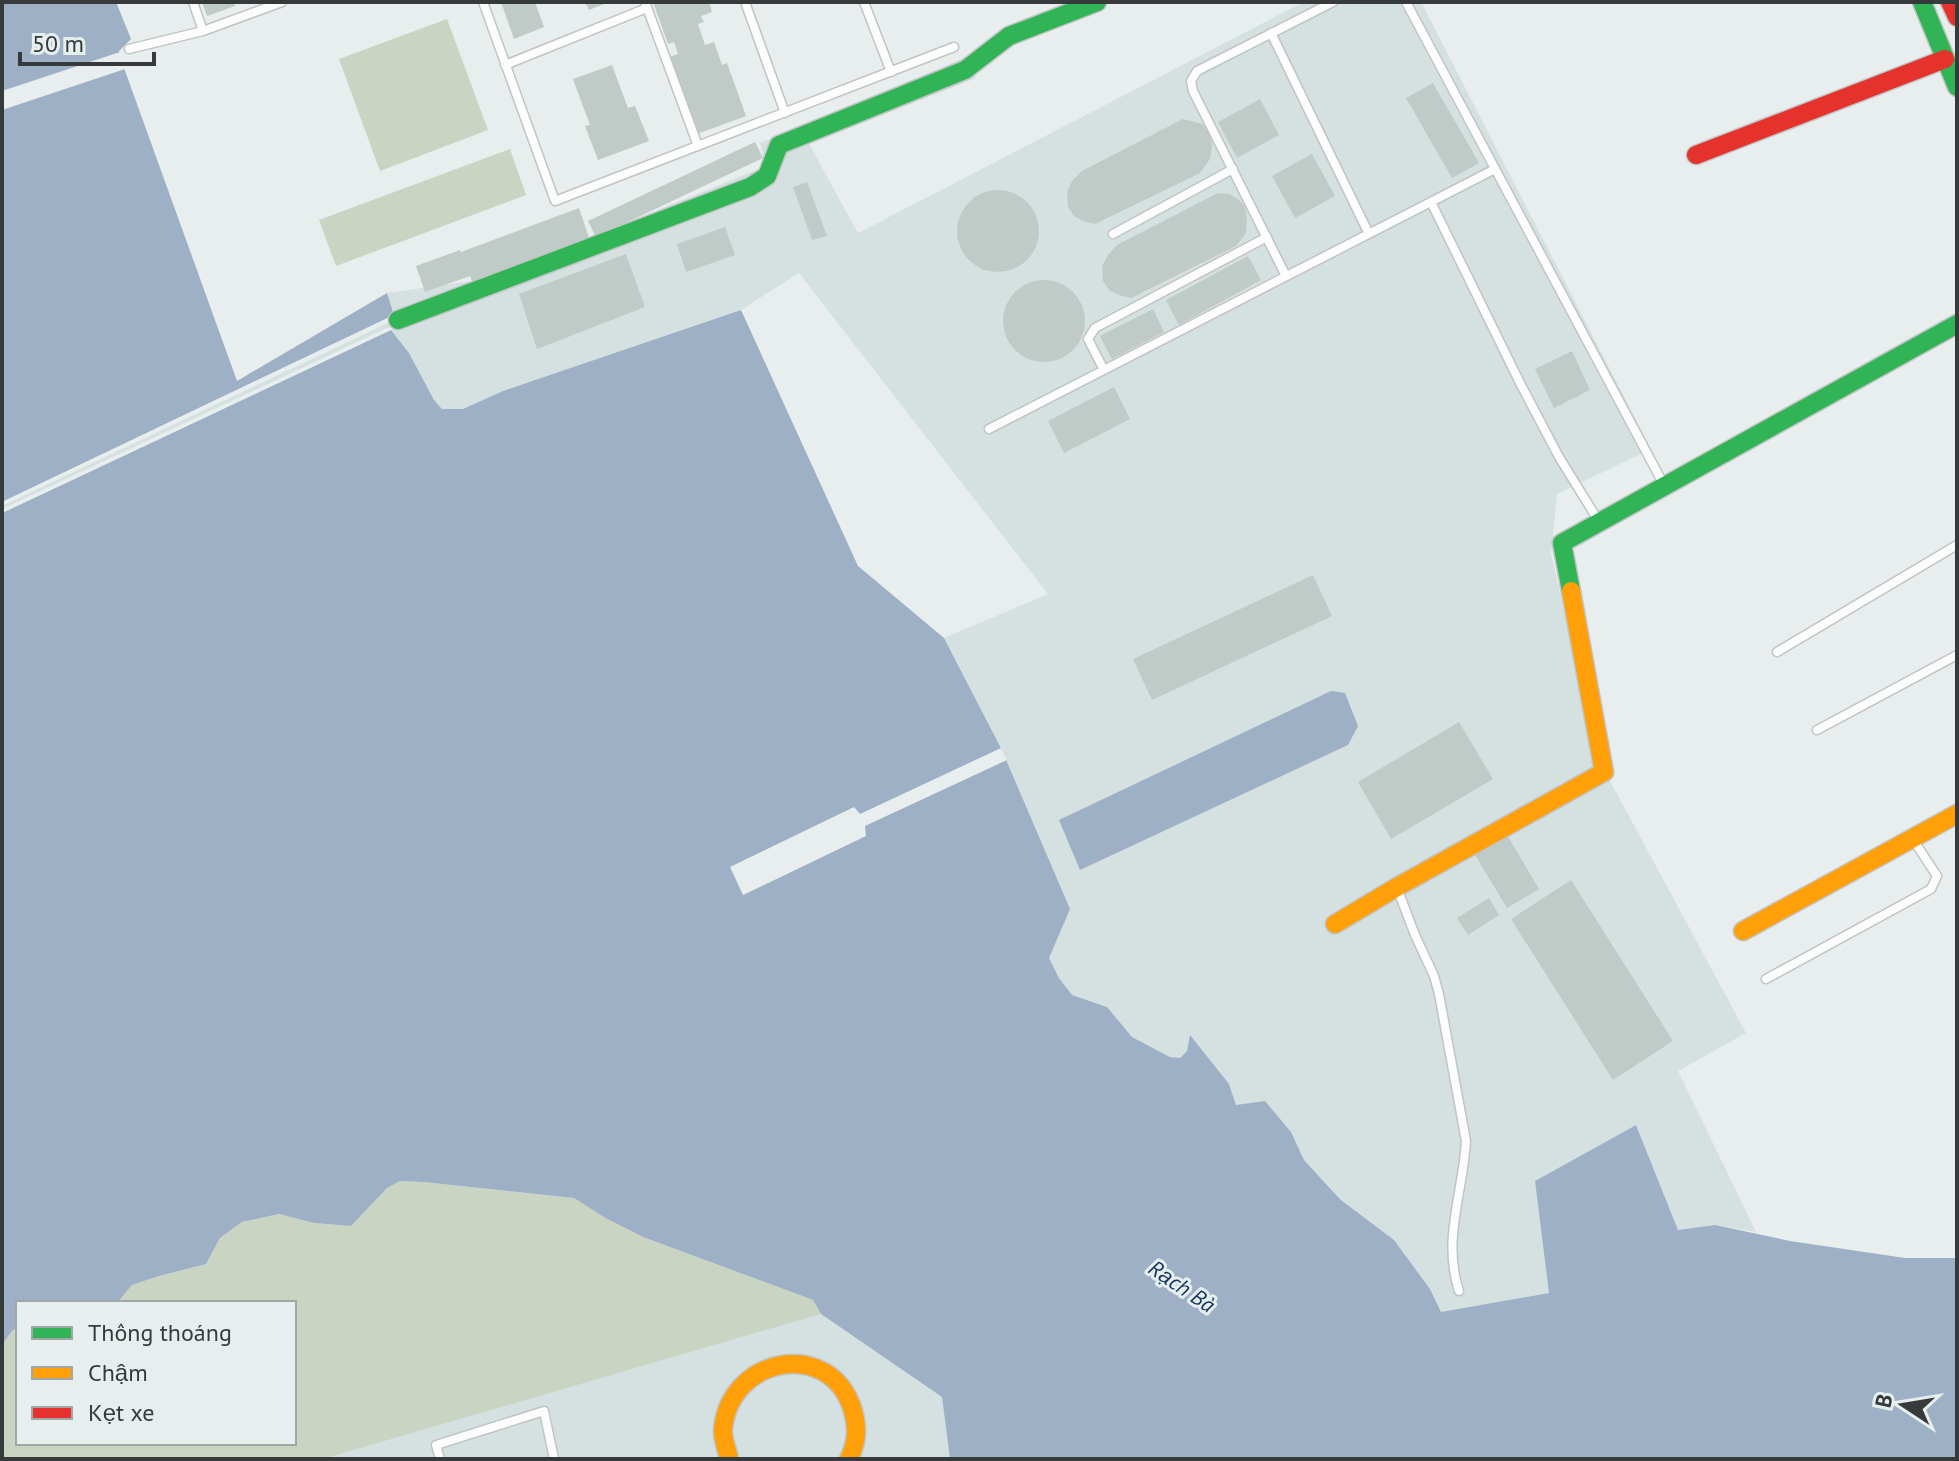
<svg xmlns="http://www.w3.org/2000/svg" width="1959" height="1461" font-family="'PT Sans',sans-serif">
<rect width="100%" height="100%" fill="#e8eded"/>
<path fill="#d5e0e0" d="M1304 2H1421L1651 449 1557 494 1551 554 1591 725 1596 755 1746 1033 1678 1071 1756 1232 1715 1225 1678 1230 1636 1125 1535 1181 1550 1293 1441 1312 1430 1289 1394 1240 1345 1203 1304 1160 1291 1132 1236 1105 1229 1084 1190 1036 1187 1051 1180 1058 1170 1057 1132 1037 1107 1007 1072 995 1059 978 1049 958 1001 747 944 638 1048 594 799 273 741 310 503 391 463 409H442L434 400 409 353 391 330 2 513V502L394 315 387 293 472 281 589 238 766 166 760 143 967 57 976 78 809 144 858 233Z
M821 1314 942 1397 950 1459H323Z"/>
<path fill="#c9d4c3" d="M447 19 488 130 380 171 339 59Z
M510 149 526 195 336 266 319 220Z
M400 1181 423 1182 574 1198 607 1219 643 1237 813 1300 821 1314 323 1459H2V1345L12 1331 18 1327V1443H294V1303H117L132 1285 159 1276 206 1264 220 1238 242 1222 279 1214 314 1223 351 1226 387 1188Z"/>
<path fill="#9eb0c6" d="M2 2H116L131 39 119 51 124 68 237 381 387 293 394 315 2 502Z
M741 310 858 566 944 638 1001 748 1070 909 1049 958 1059 978 1072 995 1107 1007 1132 1037 1170 1057 1180 1058 1187 1051 1190 1035 1229 1084 1236 1105 1265 1101 1291 1132 1304 1160 1341 1200 1394 1240 1430 1289 1441 1312 1549 1293 1535 1181 1636 1125 1678 1230 1715 1225 1790 1241 1905 1258H1957V1459H950L942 1397 821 1314 813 1300 643 1237 607 1219 574 1198 423 1182 400 1181 387 1188 351 1226 314 1223 279 1214 242 1222 220 1238 206 1264 159 1276 132 1285 117 1303H18V1327L12 1331 2 1345V513L391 330 409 353 434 400 442 409H463L503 391Z
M1331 691 1345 693 1358 726 1348 745 1080 870 1059 820Z"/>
<path fill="#e8eded" d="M126 50 124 52 128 68 2 110V91Z
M394 315 396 319 2 506V502Z
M389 327 395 328 2 513V509Z
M1001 748 1007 760 865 826 866 836 743 895 730 867 854 807 860 814Z"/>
<path fill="#c0cac6" d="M202 2H234L235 6 207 16Z
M501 2H535L544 27 514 39Z
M585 2H609L589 10Z
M653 2H709L712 12 701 16 704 22 698 24 705 45 714 42 722 65 727 63 746 116 697 134 669 57 678 54 674 42 668 44Z
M612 65 628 108 635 106 649 141 598 160 585 126 590 125 573 79Z
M1433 83 1479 163 1452 178 1406 98Z
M1260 99 1279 135 1237 158 1218 122Z
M1183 119 1202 124 1209 133 1212 146 1210 159 1200 173 1095 224 1083 221 1074 216 1068 207 1067 192 1072 181 1082 171Z
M755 142 763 158 596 237 588 221Z
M1312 154 1335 196 1295 218 1272 176Z
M807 182 827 236 812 240 793 187Z
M957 231a41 41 0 1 1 82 0a41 41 0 1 1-82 0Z
M1218 193 1229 194 1238 199 1245 207 1247 220 1246 233 1236 246 1131 298 1119 295 1109 290 1103 281 1102 266 1108 255 1117 245Z
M579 208 589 238 472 281 470 276 425 292 416 266 460 250 461 252Z
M725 227 735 255 686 272 677 244Z
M626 254 645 307 537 349 519 294Z
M1248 256 1261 280 1179 325 1166 300Z
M1003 321a41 41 0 1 1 82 0a41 41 0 1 1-82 0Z
M1153 309 1164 332 1112 359 1100 336Z
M1572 351 1590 390 1554 408 1535 369Z
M1114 387 1130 419 1064 453 1048 421Z
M1313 575 1332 616 1152 700 1133 659Z
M1459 722 1493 779 1391 839 1358 782Z
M1507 835 1539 889 1507 908 1475 855Z
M1571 880 1673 1041 1613 1080 1511 919Z
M1489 898 1499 915 1468 935 1457 918Z"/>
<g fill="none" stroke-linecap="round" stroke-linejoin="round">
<defs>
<path id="lane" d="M193 2 203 31
M483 2 555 201 954 47
M645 2 698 146
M745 2 785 113
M864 2 891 72
M1406 2 1664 485
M1271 33 1369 234
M129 49 203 31 282 2
M505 65 647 8
M1431 202 1520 383 1559 457 1598 520
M1113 234 1233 169
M1286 276 1193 91 1191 81 1197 71 1333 2
M1104 370 1088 339 1095 328 1267 237
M989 429 1495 169
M1777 652 1957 545
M1817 730 1957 655
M1397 888 1415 935 1434 976 1439 994 1466 1141C1463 1193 1442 1240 1459 1291
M1766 979 1931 889 1937 876 1914 841
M440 1459 436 1445 544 1411 554 1459"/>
<path id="fast" d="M1922 2 1957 87
M398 320 750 187 767 176 779 145 965 70 1009 36 1097 2
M1571 591 1562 543 1957 324"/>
<path id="slow" d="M1335 924 1397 887 1604 772 1571 591
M1743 931 1957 814
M729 1459C727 1449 722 1438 723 1429 730 1356 831 1337 853 1411 858 1429 857 1442 849 1459"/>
<path id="jam" d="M1950 2 1957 17
M1696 155 1945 59"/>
</defs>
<use href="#lane" stroke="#c1c4c4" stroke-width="11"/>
<use href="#fast" stroke="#c1c4c4" stroke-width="21"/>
<use href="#slow" stroke="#c1c4c4" stroke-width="21"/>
<use href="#jam" stroke="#c1c4c4" stroke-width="21"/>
<use href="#lane" stroke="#fcfcfc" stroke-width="8"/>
<use href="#fast" stroke="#30b455" stroke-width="18"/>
<use href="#slow" stroke="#ff9f0a" stroke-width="18"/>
<use href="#jam" stroke="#e5322d" stroke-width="18"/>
</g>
<g text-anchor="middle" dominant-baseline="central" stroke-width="6" stroke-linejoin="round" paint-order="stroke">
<g font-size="22" font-style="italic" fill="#15345f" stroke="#e6efee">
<text transform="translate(1182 1286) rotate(34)">Rạch Bà</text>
</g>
</g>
<rect width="1959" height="1461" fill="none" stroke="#373a3a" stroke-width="8"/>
<rect x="16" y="1301" width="280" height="144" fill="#e6efee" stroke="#a0a7a6" stroke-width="2"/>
<rect x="32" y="1327" width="40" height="12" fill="#30b455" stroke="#a0a7a6" stroke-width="2"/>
<text x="88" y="1341" font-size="24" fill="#373a3a">Thông thoáng</text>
<rect x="32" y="1367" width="40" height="12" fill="#ff9f0a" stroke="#a0a7a6" stroke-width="2"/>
<text x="88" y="1381" font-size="24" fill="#373a3a">Chậm</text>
<rect x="32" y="1407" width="40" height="12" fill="#e5322d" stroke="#a0a7a6" stroke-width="2"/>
<text x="88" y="1421" font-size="24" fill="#373a3a">Kẹt xe</text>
<g transform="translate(1903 1405) rotate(282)" stroke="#e6efee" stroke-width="6" paint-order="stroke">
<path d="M0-6L14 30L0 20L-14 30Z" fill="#373a3a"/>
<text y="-12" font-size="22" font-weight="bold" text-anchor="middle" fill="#373a3a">B</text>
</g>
<path d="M20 52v12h134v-12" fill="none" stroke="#373a3a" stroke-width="4"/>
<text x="32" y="52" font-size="24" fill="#373a3a" stroke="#e6efee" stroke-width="6" paint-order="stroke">50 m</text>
</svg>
